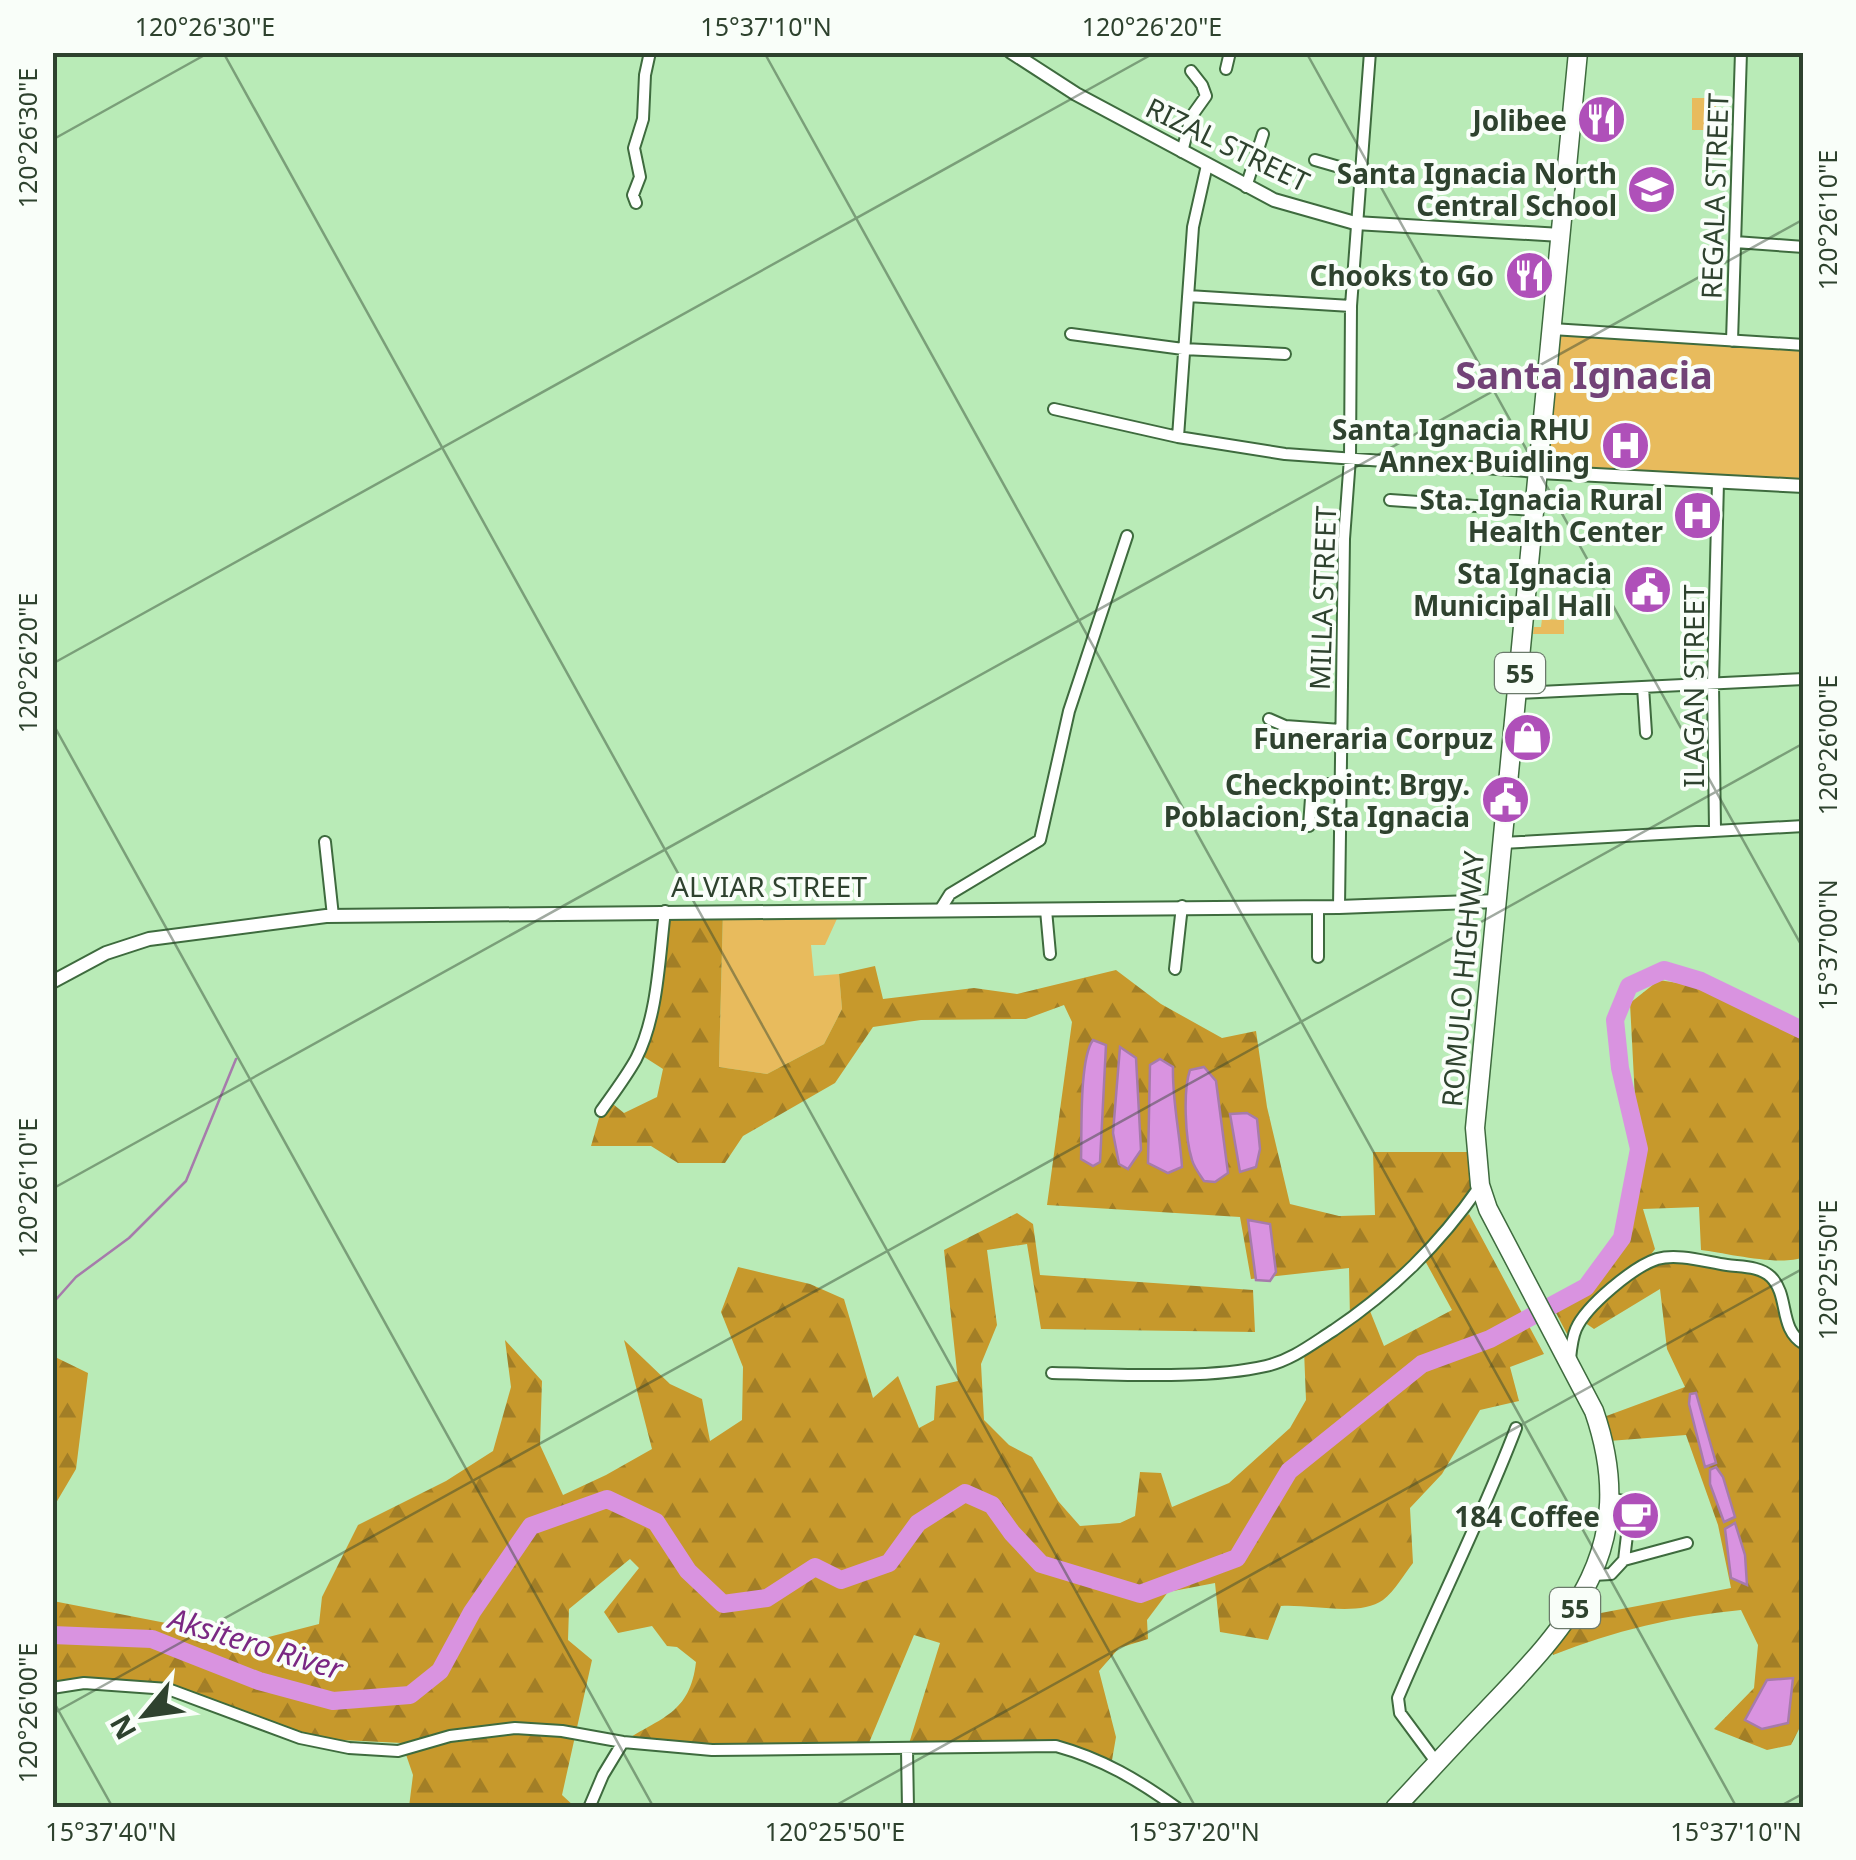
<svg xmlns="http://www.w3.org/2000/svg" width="1856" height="1860" font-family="'Noto Sans',sans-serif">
<defs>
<pattern id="forest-firs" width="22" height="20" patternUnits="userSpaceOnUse" patternTransform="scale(2.5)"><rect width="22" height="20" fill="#c7992c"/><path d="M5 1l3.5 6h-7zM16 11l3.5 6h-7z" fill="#a27e26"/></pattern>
</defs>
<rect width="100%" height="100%" fill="#b9ebb7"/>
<path fill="#e8bb5d" d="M1692 98H1716V130H1692Z
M1553 331 1803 346V486L1540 470Z
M1542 619 1564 620V634H1533L1534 627H1541Z
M841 910 825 945H811L814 976 839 974 842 1009 824 1044 767 1074 719 1067 723 911Z"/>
<path fill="url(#forest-firs)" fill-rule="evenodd" d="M665 911H723L719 1067 767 1074 824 1044 842 1009 839 974 875 966 883 999 974 988 1017 994 1116 970 1161 1004 1222 1038 1256 1031 1267 1107 1290 1204 1339 1216 1375 1215 1373 1152H1467L1473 1196 1452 1227 1469 1214 1544 1354 1510 1367 1519 1401 1480 1410 1442 1474 1410 1508 1413 1563C1404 1574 1395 1591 1383 1600 1360 1617 1310 1604 1281 1606L1268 1640 1220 1632 1215 1583 1168 1592 1147 1620 1148 1639 1119 1648 1099 1671 1116 1737 1111 1766 1056 1746 907 1750 940 1643 914 1635 866 1750 623 1742C661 1717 690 1714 696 1662L677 1647 667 1646 652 1626 618 1633 604 1612 639 1568 630 1559 569 1609 568 1640 592 1660 562 1795 575 1807H409L413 1775 402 1743 300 1738 168 1689 84 1683 53 1688V1601L166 1623 238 1645 319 1624 322 1597 358 1525 446 1481 493 1451 511 1387 505 1340 542 1381 540 1445 563 1495 606 1475 652 1449 624 1340 670 1384 702 1399 710 1441 742 1420 743 1367 721 1312 738 1267 810 1284 844 1299 873 1398 898 1376 919 1428 934 1420 936 1386 958 1381 944 1250 1017 1213 1033 1224 1040 1275 1253 1290 1255 1332 1041 1329 1027 1244 987 1250 997 1325 981 1364 984 1420 1009 1445 1032 1457 1058 1501 1080 1526 1120 1523 1135 1516 1140 1472 1161 1473 1172 1507 1229 1483 1290 1428 1306 1400 1304 1350 1350 1319 1349 1268 1251 1279 1240 1217 1047 1205 1072 1022 1064 1005 1026 1019 921 1020 873 1027 835 1083 743 1136 725 1163H678L651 1146H591L601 1111 608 1100 624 1113 657 1097 663 1069 638 1053ZM1423 1257 1452 1310 1384 1346 1368 1306Z
M1659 980 1696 986 1803 1040V1257C1782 1267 1726 1253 1701 1250L1699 1207 1643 1209 1655 1249 1643 1265 1681 1258 1769 1276 1788 1327 1803 1344V1721L1791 1745 1767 1750 1714 1729 1754 1688 1758 1645 1741 1610C1676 1616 1613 1631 1553 1655L1550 1643 1575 1618 1731 1588 1718 1525 1686 1435 1609 1441 1601 1418 1685 1387 1667 1349 1660 1289 1594 1329 1581 1320 1567 1334 1554 1309 1586 1287 1622 1238 1638 1156 1630 1003Z
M53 1356 88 1373 76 1469 53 1508Z"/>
<path fill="#d993e0" stroke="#a67bab" stroke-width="2.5" d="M1093 1040 1106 1045 1100 1162 1093 1166 1081 1159C1082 1133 1079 1059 1093 1040Z
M1120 1047 1136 1058 1141 1150 1128 1169 1119 1164 1113 1133Z
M1160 1059 1173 1067C1172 1101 1180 1133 1182 1167L1168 1173 1148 1163 1150 1065Z
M1204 1067 1216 1081 1228 1173 1215 1182 1204 1181C1200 1175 1194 1167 1192 1160 1185 1138 1183 1090 1190 1070Z
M1247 1113 1257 1119 1260 1149 1256 1167 1240 1172 1230 1114Z
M1248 1220 1270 1224 1276 1272 1270 1281 1256 1280Z
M1696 1393 1716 1463 1705 1467 1689 1404 1690 1394Z
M1716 1467 1723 1477 1735 1517 1724 1522 1710 1484V1470Z
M1735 1523 1745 1555 1747 1585 1731 1578 1725 1529Z
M1793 1678 1788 1723 1762 1729 1745 1720 1767 1680Z"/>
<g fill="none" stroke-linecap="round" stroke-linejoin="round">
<path stroke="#a67bab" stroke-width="2.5" d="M52 1304 76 1277 129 1238 186 1181 236 1059"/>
<path stroke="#d993e0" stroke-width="18" d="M52 1635 152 1639 259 1681 333 1701 410 1695 440 1671 472 1612 531 1526 607 1499 656 1522 688 1571 723 1604 767 1598 815 1567 841 1580 889 1563 918 1523 965 1493 992 1505 1012 1533 1041 1564 1140 1594 1237 1558 1289 1471 1422 1364 1490 1339 1586 1287 1622 1238 1639 1149 1620 1068 1615 1020 1629 986 1664 970 1701 981 1804 1031"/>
<defs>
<path id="minor" d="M1226 69 1230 52
M1182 152 1191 117 1206 96 1202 85 1191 71
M1315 160 1360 173
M1246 187 1263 134
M636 203 633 195 640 177 634 148 643 119 645 75 650 52
M1735 242 1804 247
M1188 296 1351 306
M1552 329 1804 345
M1071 334 1183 349 1285 354
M1732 341 1741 52
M1054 409 1178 437 1193 227 1207 165
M1178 437 1285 454 1539 472
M1390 500 1534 510
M1643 687 1646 733
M1519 693 1804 679
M1269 719 1285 726 1341 730
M1309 826 1312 784H1341
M1715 829 1713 684 1718 482
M325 842 333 916
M1502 843 1804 826
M1339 907 1344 539 1350 458 1351 306 1370 52
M940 910 950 894 1040 840 1069 711 1127 536
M1046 910 1050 954
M1318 957V907
M1175 969 1182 906
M601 1111C613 1094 626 1077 636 1059 658 1016 659 959 665 911
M1570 1359C1571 1349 1572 1338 1576 1329 1586 1306 1633 1267 1657 1259 1678 1253 1706 1262 1727 1265 1741 1267 1760 1266 1771 1277 1790 1296 1778 1329 1804 1344
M1052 1373C1116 1374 1205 1380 1266 1366 1292 1360 1312 1344 1334 1330 1393 1290 1439 1245 1480 1186
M1624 1560 1687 1543
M1593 1575 1611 1574 1624 1560 1630 1510 1624 1501 1609 1498
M52 1688 84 1683 168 1689 300 1738 349 1748 398 1751 450 1736 515 1728 562 1731 623 1742 712 1750 1056 1746C1103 1759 1138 1780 1177 1808
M907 1750 908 1808
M1437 1763 1400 1713 1398 1698C1436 1608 1481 1520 1516 1428
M589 1808 603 1775 623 1742"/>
<path id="tertiary" d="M1011 52 1076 94 1274 200 1355 223 1561 235
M1539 472 1804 486
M52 982 106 953 149 939 326 916 1339 907 1497 901"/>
<path id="trunk" d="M1395 1808C1425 1776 1454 1744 1484 1713 1573 1621 1641 1547 1594 1411L1488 1209 1480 1185 1475 1128 1578 52"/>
</defs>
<use href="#minor" stroke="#3e6b3e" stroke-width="14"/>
<use href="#tertiary" stroke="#3e6b3e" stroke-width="16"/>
<use href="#trunk" stroke="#3e6b3e" stroke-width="21"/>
<use href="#minor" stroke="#fff" stroke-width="10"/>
<use href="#tertiary" stroke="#fff" stroke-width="12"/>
<use href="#trunk" stroke="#fff" stroke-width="18"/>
</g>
<path fill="none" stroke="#2e422e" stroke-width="2.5" stroke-opacity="0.45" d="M223 52 1196 1808M764 52 1737 1808M1306 52 1804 950M52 140 210 52M52 664 1156 52M52 722 654 1808M52 1189 1804 219M52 1699 113 1808M52 1714 1804 743M831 1808 1804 1268M1777 1808 1804 1793"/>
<defs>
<symbol id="restaurant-disc" viewBox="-11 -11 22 22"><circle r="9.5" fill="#af50b9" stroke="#f9fef9"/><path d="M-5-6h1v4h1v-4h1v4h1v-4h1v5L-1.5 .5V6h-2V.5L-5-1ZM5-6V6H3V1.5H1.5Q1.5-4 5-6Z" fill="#fff"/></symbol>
<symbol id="school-disc" viewBox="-11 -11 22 22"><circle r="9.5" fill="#af50b9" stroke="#f9fef9"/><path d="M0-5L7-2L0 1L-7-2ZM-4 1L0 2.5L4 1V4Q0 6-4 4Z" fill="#fff"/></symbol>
<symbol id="hospital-disc" viewBox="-11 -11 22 22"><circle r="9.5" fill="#af50b9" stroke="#f9fef9"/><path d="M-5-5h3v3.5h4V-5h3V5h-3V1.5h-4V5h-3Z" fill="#fff"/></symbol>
<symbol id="civic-disc" viewBox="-11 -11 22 22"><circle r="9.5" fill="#af50b9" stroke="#f9fef9"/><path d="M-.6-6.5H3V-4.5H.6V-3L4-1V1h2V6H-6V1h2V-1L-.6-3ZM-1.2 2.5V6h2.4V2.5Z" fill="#fff"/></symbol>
<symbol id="shop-disc" viewBox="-11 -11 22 22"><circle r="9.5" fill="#af50b9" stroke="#f9fef9"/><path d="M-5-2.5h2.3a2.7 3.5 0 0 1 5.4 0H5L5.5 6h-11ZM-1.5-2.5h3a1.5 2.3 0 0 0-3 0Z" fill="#fff"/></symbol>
<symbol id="cafe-disc" viewBox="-11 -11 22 22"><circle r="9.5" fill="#af50b9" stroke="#f9fef9"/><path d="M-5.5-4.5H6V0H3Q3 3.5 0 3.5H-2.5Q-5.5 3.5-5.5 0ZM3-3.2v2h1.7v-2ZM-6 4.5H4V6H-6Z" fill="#fff"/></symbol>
</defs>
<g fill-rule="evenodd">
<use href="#restaurant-disc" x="1574" y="92" width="55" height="55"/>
<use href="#school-disc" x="1624" y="162" width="55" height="55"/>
<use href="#restaurant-disc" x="1502" y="248" width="55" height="55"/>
<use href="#hospital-disc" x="1598" y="418" width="55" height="55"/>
<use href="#hospital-disc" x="1670" y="488" width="55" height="55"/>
<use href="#civic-disc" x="1620" y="562" width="55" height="55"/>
<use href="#shop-disc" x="1500" y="710" width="55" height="55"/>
<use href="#civic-disc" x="1478" y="772" width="55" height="55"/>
<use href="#cafe-disc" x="1608" y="1488" width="55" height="55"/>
</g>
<g text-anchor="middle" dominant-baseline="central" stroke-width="8" stroke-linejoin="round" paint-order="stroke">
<g fill="#f9fef9" stroke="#6b7a6b" stroke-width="2.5">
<rect x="1495" y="653" width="50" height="40" rx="8"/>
<rect x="1550" y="1588" width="50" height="40" rx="8"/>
</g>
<g font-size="25" font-weight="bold" fill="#2e422e">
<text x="1520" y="673">55</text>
<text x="1575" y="1608">55</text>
</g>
<g font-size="28" font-weight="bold" fill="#2e422e" stroke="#f9fef9" text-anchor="end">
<text x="1567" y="120">Jolibee</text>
<text x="1617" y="173">Santa Ignacia North<tspan x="1617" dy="32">Central School</tspan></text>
<text x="1494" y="275">Chooks to Go</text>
<text x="1590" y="429">Santa Ignacia RHU<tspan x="1590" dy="32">Annex Buidling</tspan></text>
<text x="1663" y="499">Sta. Ignacia Rural<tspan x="1663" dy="32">Health Center</tspan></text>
<text x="1612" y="573">Sta Ignacia<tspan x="1612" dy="32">Municipal Hall</tspan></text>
<text x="1493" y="738">Funeraria Corpuz</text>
<text x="1470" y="784">Checkpoint: Brgy.<tspan x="1470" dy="32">Poblacion, Sta Ignacia</tspan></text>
<text x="1600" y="1516">184 Coffee</text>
</g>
<g font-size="28" fill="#2e422e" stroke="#f9fef9">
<text transform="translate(1228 144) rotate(26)">RIZAL STREET</text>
<text transform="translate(1714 196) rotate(-88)">REGALA STREET</text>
<text transform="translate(1322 598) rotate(-88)">MILLA STREET</text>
<text transform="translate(1693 686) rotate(-90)">ILAGAN STREET</text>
<text x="769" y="886">ALVIAR STREET</text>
<text transform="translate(1462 979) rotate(-85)">ROMULO HIGHWAY</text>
</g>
<g font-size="30" font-style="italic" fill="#7a2883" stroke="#f9fef9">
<text transform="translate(256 1643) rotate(17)">Aksitero River</text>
</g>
<g font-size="38" font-weight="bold" fill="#724377" stroke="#f9fef9">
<text x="1584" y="374">Santa Ignacia</text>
</g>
</g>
<rect width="1856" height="1860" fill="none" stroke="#f9fef9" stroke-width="110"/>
<g transform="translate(145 1715) rotate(241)" stroke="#f9fef9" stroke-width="8" paint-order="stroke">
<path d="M0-8L18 38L0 25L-18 38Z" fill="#2e422e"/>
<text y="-15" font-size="28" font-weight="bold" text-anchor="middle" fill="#2e422e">N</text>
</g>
<rect x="55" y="55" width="1746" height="1750" fill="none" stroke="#2e422e" stroke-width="4"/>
<g font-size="25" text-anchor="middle" fill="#2e422e">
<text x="205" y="36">120°26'30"E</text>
<text x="766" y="36">15°37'10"N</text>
<text x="1152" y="36">120°26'20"E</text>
<text transform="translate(28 138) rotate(-90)" y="9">120°26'30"E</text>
<text transform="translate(1828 220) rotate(-90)" y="9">120°26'10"E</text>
<text transform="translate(28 663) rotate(-90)" y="9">120°26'20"E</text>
<text transform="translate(1828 745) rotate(-90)" y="9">120°26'00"E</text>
<text transform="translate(1828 945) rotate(-90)" y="9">15°37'00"N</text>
<text transform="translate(28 1188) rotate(-90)" y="9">120°26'10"E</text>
<text transform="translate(1828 1270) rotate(-90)" y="9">120°25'50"E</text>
<text transform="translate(28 1713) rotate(-90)" y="9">120°26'00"E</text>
<text x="111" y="1841">15°37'40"N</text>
<text x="835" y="1841">120°25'50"E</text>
<text x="1194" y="1841">15°37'20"N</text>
<text x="1736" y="1841">15°37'10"N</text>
</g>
</svg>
